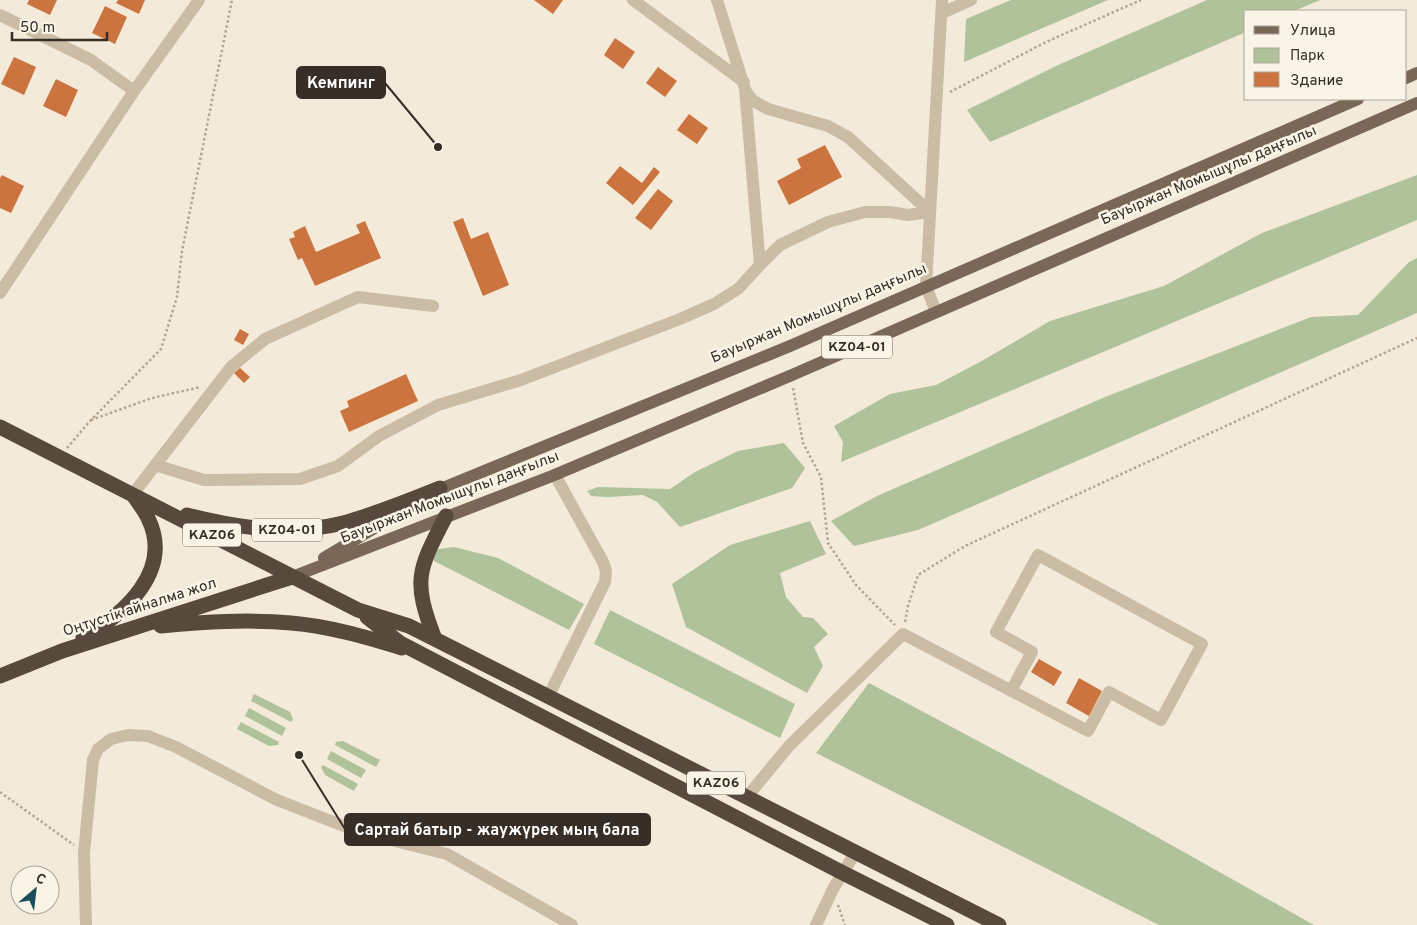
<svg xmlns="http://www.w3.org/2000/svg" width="1417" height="925" font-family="Overpass,sans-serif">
<rect width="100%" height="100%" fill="#f3eada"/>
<path fill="#afc299" d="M1011 0H1108L964 62 966 19Z
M1207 0H1320L1294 11H1246V32L990 142 967 110 1058 65Z
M1417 175V220L841 462 843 442 834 426 890 394 936 385 980 362 1050 321 1164 286 1262 233Z
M1417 258V313L918 530 854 546 831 521 877 496 1105 397 1311 317 1358 315 1409 262Z
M784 443 805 468 792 488 680 527 657 502 643 495 608 497 591 496 587 491 598 487 670 489 695 472 738 451Z
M810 521 826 554 780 573 786 597 803 617 813 618 828 634 814 647 823 666 807 693 686 627 672 584 730 545Z
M454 547 498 558 584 604 569 630 434 561 431 550Z
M610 610 795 704 780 738 594 644Z
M869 683 1123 818 1314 925H1159L816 753Z
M254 694 290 712 293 719 291 722 251 701Z
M249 708 286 728 282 736 245 716Z
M241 722 279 742 278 745 269 746 237 729Z
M343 741 380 760 376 767 335 745 336 742Z
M331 751 366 770 361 778 327 759Z
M323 765 358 784 354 791 325 775 321 767Z"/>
<path fill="#cb743f" d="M29 0H57L50 15 27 4Z
M118 0H145L139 14 116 3Z
M534 0H563L553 14Z
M105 6 127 17 115 44 92 33Z
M615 38 635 52 623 69 604 55Z
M14 57 36 67 24 95 1 84Z
M658 67 677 81 665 97 646 83Z
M56 79 78 90 66 117 43 106Z
M689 114 708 128 697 144 677 130Z
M825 145 842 177 789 205 777 181 801 168 797 159Z
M620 166 642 183 654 167 660 172 633 205 606 183Z
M2 175 24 186 11 213 0 208V178Z
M658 189 673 201 651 230 635 218Z
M463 218 471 239 488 232 509 285 483 296 453 222Z
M365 221 381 258 315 286 302 258 298 260 289 239 295 237 293 232 305 226 316 252 360 233 356 225Z
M240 329 249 334 243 345 234 340Z
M240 368 250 377 244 383 234 373Z
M406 374 418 401 349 432 340 411 349 407 347 401Z
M1039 659 1062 672 1054 686 1031 672Z
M1079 678 1102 691 1089 716 1066 703Z"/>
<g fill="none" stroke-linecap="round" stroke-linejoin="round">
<path stroke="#b7a68f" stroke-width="2.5" stroke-dasharray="2.5 2.5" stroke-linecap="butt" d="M950 92 1046 42 1141 0
M793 388 803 443 821 477 828 543 856 585 895 625
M91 420 152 398 201 387
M67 448 90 421 161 349 177 297 182 251 232 0
M905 622 908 606 918 575 965 546 1417 338
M0 792 74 845
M838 905 845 925"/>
<path stroke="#cbbca5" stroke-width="12" d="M633 0 744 82
M717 0 745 89 760 265 780 245 828 222 865 212H890L908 215 930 212
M942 13 971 0
M0 15 91 60 134 91
M745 90 752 100 768 109 828 126 848 137 930 212
M0 293 134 91 199 0
M936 312 926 286 942 0
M155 465 204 480 300 479 338 466 379 436 438 405 521 380 680 319 714 304 738 289 760 265
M133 494 231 367 265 339 358 297 433 306
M548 697 605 582 606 571 603 562 555 475
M746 798 789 746 903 634 1088 731 1109 692 1161 720 1202 644 1038 555 996 632 1032 652 1011 691
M86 925 84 853 93 760 98 749 111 739 128 735 148 736 176 747 277 800 359 832 447 854 572 925
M816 925 833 889 855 853"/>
<path stroke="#796757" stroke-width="12" d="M1406 78 1417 73
M433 492 790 346 1358 99
M324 558 416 503
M292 577 552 476 792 375 1417 103"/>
<path stroke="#58493d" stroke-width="15" d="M0 427 358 610 409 626 999 925
M187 515C238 528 291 536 343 523 376 514 408 501 440 488
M367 617 400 643 843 873 947 925
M161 626C204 622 247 619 291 623 328 626 366 637 402 648
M83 638C124 614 174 571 148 518 144 510 138 502 133 495
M435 639C412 580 418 570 446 516
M0 676 62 651 292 577"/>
</g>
<g text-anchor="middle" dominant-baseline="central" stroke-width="5" stroke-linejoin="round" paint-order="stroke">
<g fill="#faf4e6" stroke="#716960" stroke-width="1">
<rect x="822" y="335.5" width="70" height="23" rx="4"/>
<rect x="252" y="518.5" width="70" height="23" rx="4"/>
<rect x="183" y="523.5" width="58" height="23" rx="4"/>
<rect x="687" y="771.5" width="58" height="23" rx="4"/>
</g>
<g font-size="14" font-weight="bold" fill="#362e27">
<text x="857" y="347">KZ04-01</text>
<text x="287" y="530">KZ04-01</text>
<text x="212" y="535">KАZ06</text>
<text x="716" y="783">KАZ06</text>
</g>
<g font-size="15" fill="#362e27" stroke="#faf4e6">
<text transform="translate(1209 176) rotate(-23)">Бауыржан Момышұлы даңғылы</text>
<text transform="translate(819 314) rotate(-23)">Бауыржан Момышұлы даңғылы</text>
<text transform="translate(450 498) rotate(-21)">Бауыржан Момышұлы даңғылы</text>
<text transform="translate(140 608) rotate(-18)">Оңтүстік айналма жол</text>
</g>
</g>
<path fill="none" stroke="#362e27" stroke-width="2" d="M438 147L385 83M299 755L345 829"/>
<g fill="#362e27" stroke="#faf4e6" stroke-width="2">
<circle cx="438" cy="147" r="5"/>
<circle cx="299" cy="755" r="5"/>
</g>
<g fill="#362e27" stroke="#362e27" stroke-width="2">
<rect x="297" y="67" width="88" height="31" rx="5"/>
<rect x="345" y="814" width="305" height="31" rx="5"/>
</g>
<g font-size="16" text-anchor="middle" font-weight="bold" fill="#fff">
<text x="341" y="88">Кемпинг</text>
<text x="497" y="835">Сартай батыр - жаужүрек мың бала</text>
</g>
<rect x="1244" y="10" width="162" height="90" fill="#faf4e6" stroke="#aca59a"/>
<rect x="1254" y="26" width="25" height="8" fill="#796757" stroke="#aca59a"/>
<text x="1290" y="35" font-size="15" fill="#362e27">Улица</text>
<rect x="1254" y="48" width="25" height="15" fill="#afc299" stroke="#aca59a"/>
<text x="1290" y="60" font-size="15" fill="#362e27">Парк</text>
<rect x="1254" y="72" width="25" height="15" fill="#cb743f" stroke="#aca59a"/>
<text x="1290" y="85" font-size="15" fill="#362e27">Здание</text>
<g transform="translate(35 890) rotate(28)"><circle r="24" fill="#faf4e6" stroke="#aca59a"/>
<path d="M0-4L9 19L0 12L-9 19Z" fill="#1b4d5a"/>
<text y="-8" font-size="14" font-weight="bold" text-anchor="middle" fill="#362e27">С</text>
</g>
<path d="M12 32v8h95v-8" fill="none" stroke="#362e27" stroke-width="2.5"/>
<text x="20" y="32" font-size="15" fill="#362e27" stroke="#faf4e6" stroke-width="4" paint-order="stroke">50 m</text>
</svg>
